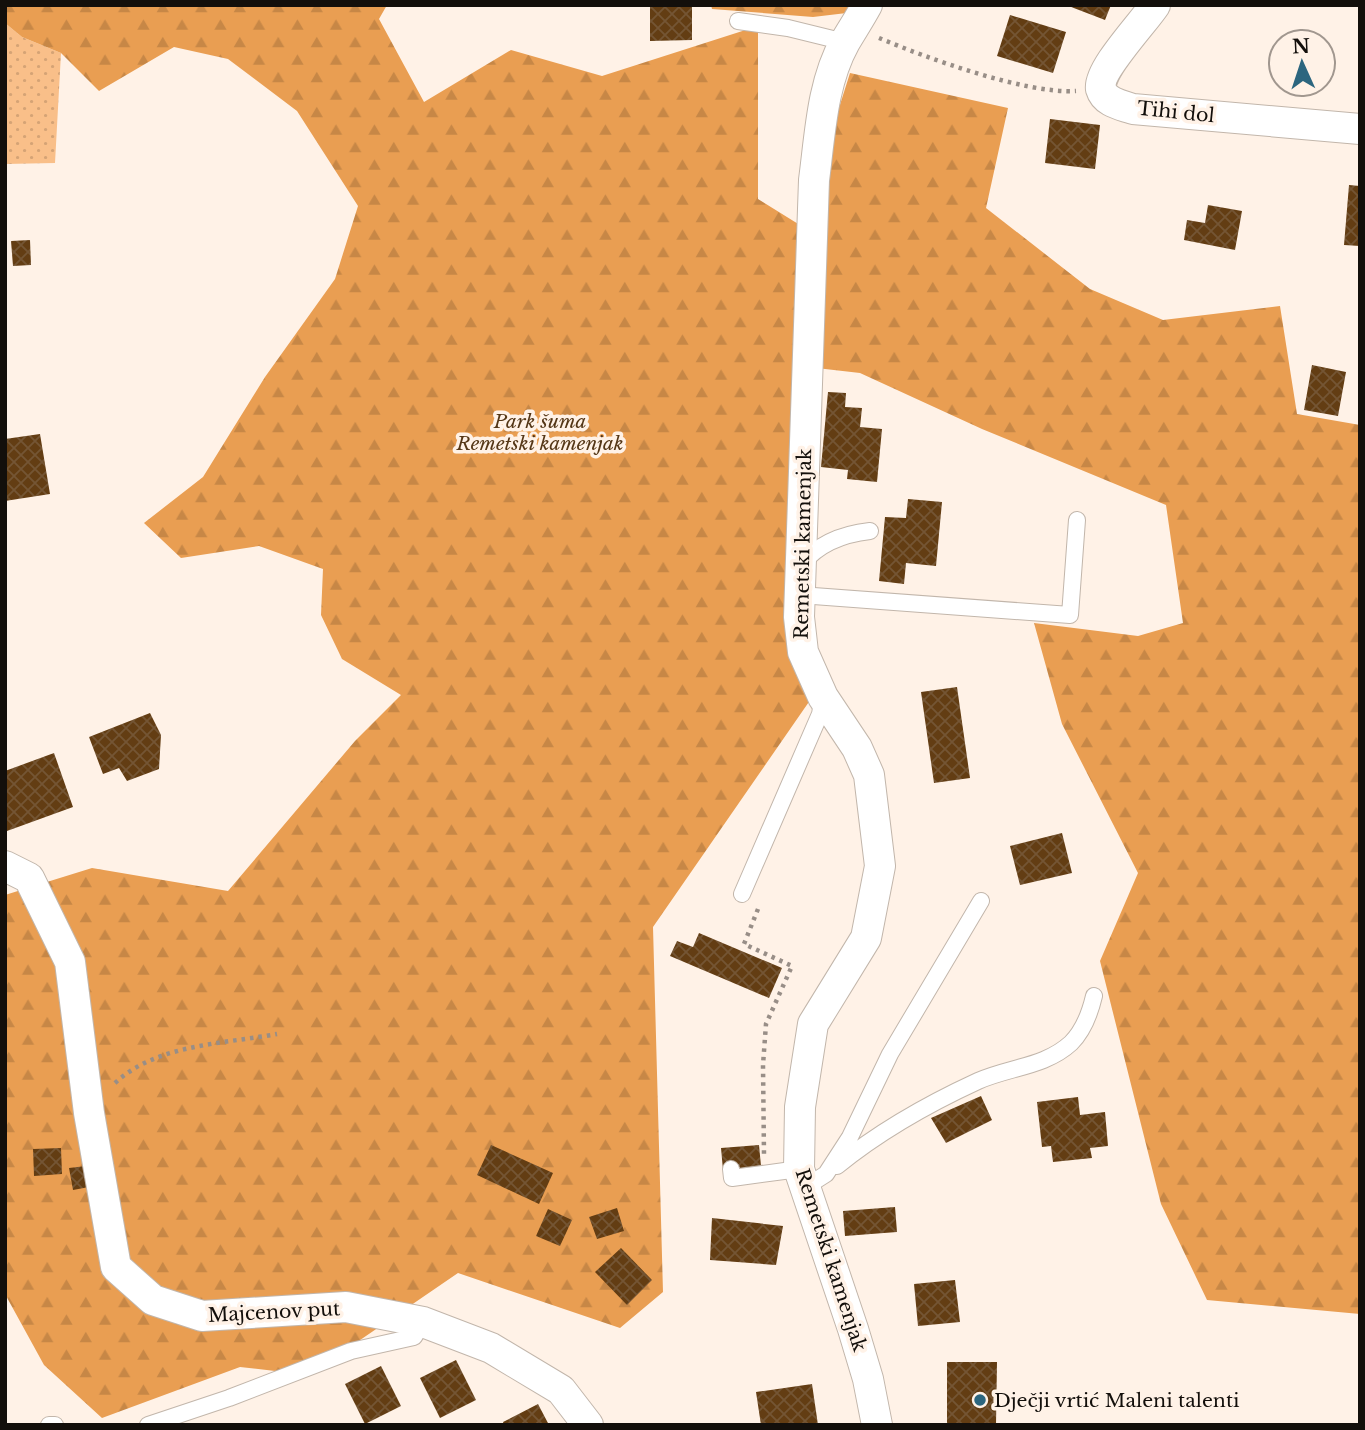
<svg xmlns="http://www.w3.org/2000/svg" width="1365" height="1430" font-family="'Libre Baskerville',serif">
<defs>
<pattern id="grass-dots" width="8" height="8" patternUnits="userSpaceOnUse" patternTransform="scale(1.75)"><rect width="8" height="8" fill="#f9bf89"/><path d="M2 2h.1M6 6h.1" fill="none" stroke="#d5a375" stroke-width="1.8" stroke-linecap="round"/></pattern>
<pattern id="forest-firs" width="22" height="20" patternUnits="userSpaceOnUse" patternTransform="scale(1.75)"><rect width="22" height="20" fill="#e99e52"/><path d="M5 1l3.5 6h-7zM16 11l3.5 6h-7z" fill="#c78746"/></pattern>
<pattern id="building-cross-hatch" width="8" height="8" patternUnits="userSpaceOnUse" patternTransform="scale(1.75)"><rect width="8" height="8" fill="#633d13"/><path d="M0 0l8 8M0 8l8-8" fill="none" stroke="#745534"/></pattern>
</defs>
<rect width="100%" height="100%" fill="#fff2e7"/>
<path fill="url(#grass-dots)" d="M5 23 22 37 61 53 55 163 5 164Z"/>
<path fill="url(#forest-firs)" d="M5 5H387L379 19 424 102 511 50 602 76 758 26V199L824 240 833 127 850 73 1008 108 986 208 1090 289 1163 320 1280 306 1297 414 1360 425V1314L1207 1300 1161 1204 1100 961 1138 873 1062 724 1034 623 1138 636 1183 623 1166 505 982 429 860 373 799 366 813 696 653 927 663 1292 620 1328 458 1273 309 1375 240 1367 102 1418 44 1365 5 1294V895L92 868 228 891 355 741 401 695 342 659 321 615 323 569 259 546 181 558 144 523 203 477 265 377 335 279 358 206 297 111 228 59 174 47 99 91 61 53 22 37 5 23Z
M711 5H857L855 12 813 17 712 9Z"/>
<path fill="url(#building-cross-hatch)" d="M650 5H692V40L650 41Z
M1066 5H1111L1105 20Z
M1010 15 1066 32 1053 73 997 56Z
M1050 119 1100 125 1095 169 1045 163Z
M1349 185 1360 186V246L1344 245Z
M1208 205 1242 211 1235 250 1184 240 1187 220 1205 223Z
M30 240 31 265 13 266 11 241Z
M1312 365 1346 372 1338 416 1304 410Z
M828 392 846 393 845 407 862 408 860 427 882 429 877 482 847 479 848 470 821 467Z
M40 434 50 494 5 501V439Z
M908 499 942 502 936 566 906 563 904 584 879 581 885 517 906 518Z
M957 687 970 778 934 783 921 692Z
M150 713 161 735 159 769 127 781 119 768 103 774 89 737Z
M54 753 73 807 7 831 5 771Z
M1062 833 1072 873 1020 885 1010 846Z
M699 933 782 968 769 998 670 956 677 941 693 947Z
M981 1096 992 1120 946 1143 931 1118Z
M1078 1097 1080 1115 1105 1112 1108 1146 1090 1148 1092 1158 1053 1162 1051 1146 1042 1147 1037 1102Z
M491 1145 553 1173 539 1204 477 1175Z
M759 1145 761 1166 723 1170 721 1148Z
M61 1148 62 1174 34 1176 33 1149Z
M86 1166 89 1187 73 1190 69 1168Z
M895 1207 897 1232 845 1236 843 1211Z
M617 1208 624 1231 597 1239 589 1217Z
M548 1209 572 1220 560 1246 536 1236Z
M712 1218 783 1226 776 1265 710 1260Z
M621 1248 652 1280 627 1305 595 1272Z
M955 1280 960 1322 918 1326 914 1284Z
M456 1360 476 1400 440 1418 420 1378Z
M947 1362H997L996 1425H947Z
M381 1366 401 1406 365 1424 345 1384Z
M812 1384 818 1425H761L756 1392Z
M538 1404 549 1425H504L503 1422Z"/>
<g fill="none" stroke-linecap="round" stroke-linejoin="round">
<defs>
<path id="service" d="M738 21 788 28 845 42
M802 564C819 543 843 534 870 531
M800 595 1070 615 1077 520
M742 894 820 714 823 697
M837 1166C880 1131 928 1104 978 1081 1009 1067 1045 1067 1071 1043 1084 1030 1090 1013 1094 996
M731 1169 732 1178 799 1169
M804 1188 826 1174 850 1137 890 1054 981 901
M49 1425H55
M148 1425 229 1398 351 1351 414 1337 423 1322"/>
<path id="minor" d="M867 5C860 18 852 30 845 42 822 83 820 135 814 180L799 617 803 652 823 697 857 748 869 775 880 866 866 938 813 1024 800 1107 799 1169 853 1329 868 1379 877 1425
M1155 5C1144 22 1097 71 1101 89 1105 103 1122 105 1133 109L1360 129
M5 866 29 878 70 962 89 1113 116 1267 153 1300 202 1316 346 1307 423 1322 491 1348 561 1390 588 1425"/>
</defs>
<use href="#service" stroke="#c2b6ab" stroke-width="18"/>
<use href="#minor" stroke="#c2b6ab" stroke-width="32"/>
<path stroke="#988e87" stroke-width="4.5" stroke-dasharray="3.5 5" stroke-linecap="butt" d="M879 38C927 58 1025 94 1076 91
M758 909 744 944 792 966 766 1024 763 1065 764 1155
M115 1083C157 1044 223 1044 277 1034"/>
<use href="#service" stroke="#fff" stroke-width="16"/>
<use href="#minor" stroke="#fff" stroke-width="30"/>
</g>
<circle fill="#2c667f" stroke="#fff2e7" stroke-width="2.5" cx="980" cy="1400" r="7"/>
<g text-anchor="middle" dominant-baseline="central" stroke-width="7" stroke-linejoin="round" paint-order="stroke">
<g font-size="19" fill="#130f0b" stroke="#fff2e7">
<text transform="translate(1176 112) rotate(6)">Tihi dol</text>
<text transform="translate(803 544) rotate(-89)">Remetski kamenjak</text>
<text transform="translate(831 1260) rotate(72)">Remetski kamenjak</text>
<text transform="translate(274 1312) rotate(-3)">Majcenov put</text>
</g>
<g font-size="19" font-style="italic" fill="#543616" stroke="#fff2e7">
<text x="540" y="421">Park šuma<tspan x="540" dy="22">Remetski kamenjak</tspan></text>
</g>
<g font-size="19" fill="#130f0b" stroke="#fff2e7" text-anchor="start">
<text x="994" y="1400">Dječji vrtić Maleni talenti</text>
</g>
</g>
<rect width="1365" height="1430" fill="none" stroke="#130f0b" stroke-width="14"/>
<g transform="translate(1302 63) rotate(357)"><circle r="33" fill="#fff2e7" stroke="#a1978f" stroke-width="2"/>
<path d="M0-5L12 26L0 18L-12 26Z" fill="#2c667f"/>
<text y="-10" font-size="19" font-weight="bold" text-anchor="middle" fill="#130f0b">N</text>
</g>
</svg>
